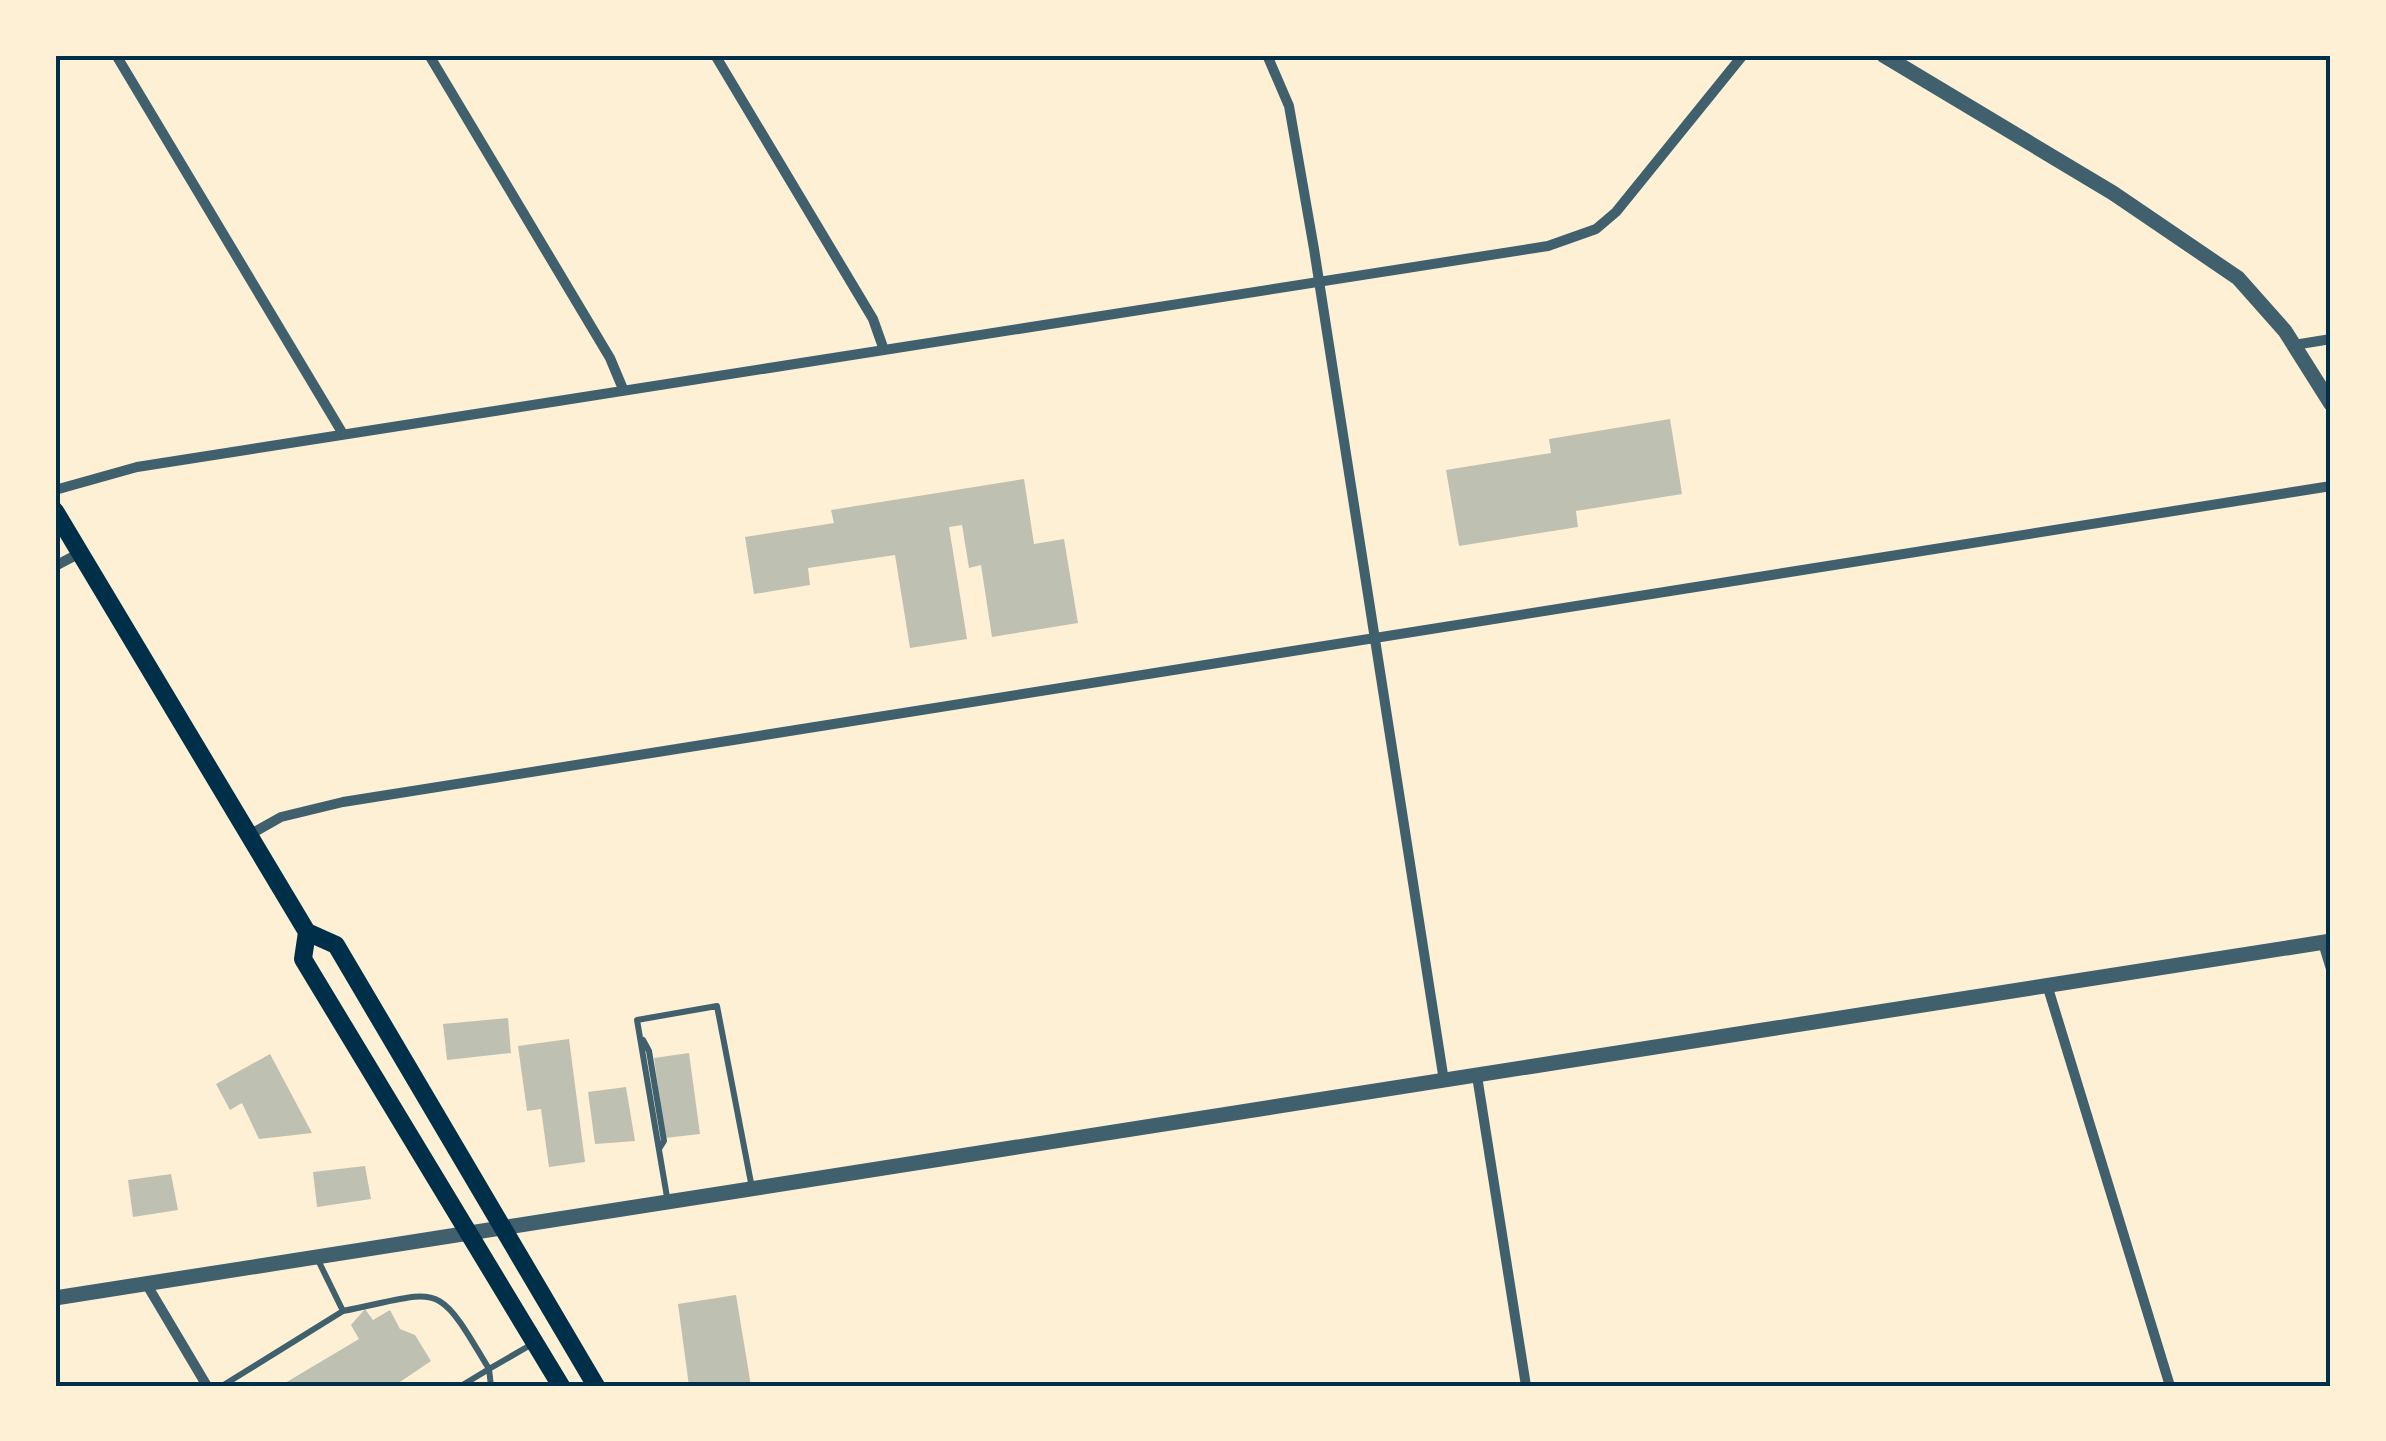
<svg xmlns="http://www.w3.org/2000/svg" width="2386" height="1441" font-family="Signika,sans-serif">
<rect width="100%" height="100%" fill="#fdf0d5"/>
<path fill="#bec0b2" d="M1670 419 1682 494 1576 511 1578 527 1459 546 1446 470 1551 453 1549 439Z
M1024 479 1034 544 1064 539 1078 623 992 637 981 565 969 568 962 525 949 527 967 639 910 648 895 555 808 568 810 585 754 594 745 537 834 523 831 510Z
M508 1018 511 1053 447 1060 443 1024Z
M569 1039 585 1162 549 1167 541 1109 527 1111 518 1046Z
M689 1053 700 1134 665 1138 654 1058Z
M270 1054 312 1133 259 1139 242 1103 230 1110 216 1084Z
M626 1087 635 1141 595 1144 588 1092Z
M365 1166 371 1199 317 1207 313 1172Z
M171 1174 178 1210 133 1217 128 1180Z
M736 1295 751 1386H689L678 1304Z
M365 1309 373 1320 390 1310 400 1329 415 1335 431 1361 394 1386H280L359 1339 351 1325Z"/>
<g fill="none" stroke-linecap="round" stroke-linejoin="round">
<path stroke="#3f606c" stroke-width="6" d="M643 1040 649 1051 664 1141 659 1149
M668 1203 637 1020 717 1006 752 1188
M318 1260 343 1311C443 1291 435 1278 489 1369L461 1386
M222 1386 343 1311
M491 1386 489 1369 534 1343"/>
<path stroke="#3f606c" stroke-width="10" d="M116 55 343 434
M429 55 610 358 623 389
M715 55 873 319 884 350
M1267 55 1289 106 1314 249 1444 1081
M2294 345 2331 339
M55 490 137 467 1548 246 1596 229 1616 212 1743 55
M55 566 80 553
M249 835 281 817 343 802 2331 486
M2323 943 2331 969
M2048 988 2170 1386
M1477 1076 1526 1386
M147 1285 207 1386"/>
<path stroke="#3f606c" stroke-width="15" d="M1883 55 2113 193 2238 278 2285 331 2331 404
M55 1298 2331 941"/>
<path stroke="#003049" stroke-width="18" d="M55 511 307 932
M307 932 336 945 596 1386
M307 932 303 959 561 1386"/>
</g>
<rect width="2386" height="1441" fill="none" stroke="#fdf0d5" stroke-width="115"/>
<rect x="58" y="58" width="2270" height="1326" fill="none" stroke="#003049" stroke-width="4"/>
</svg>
